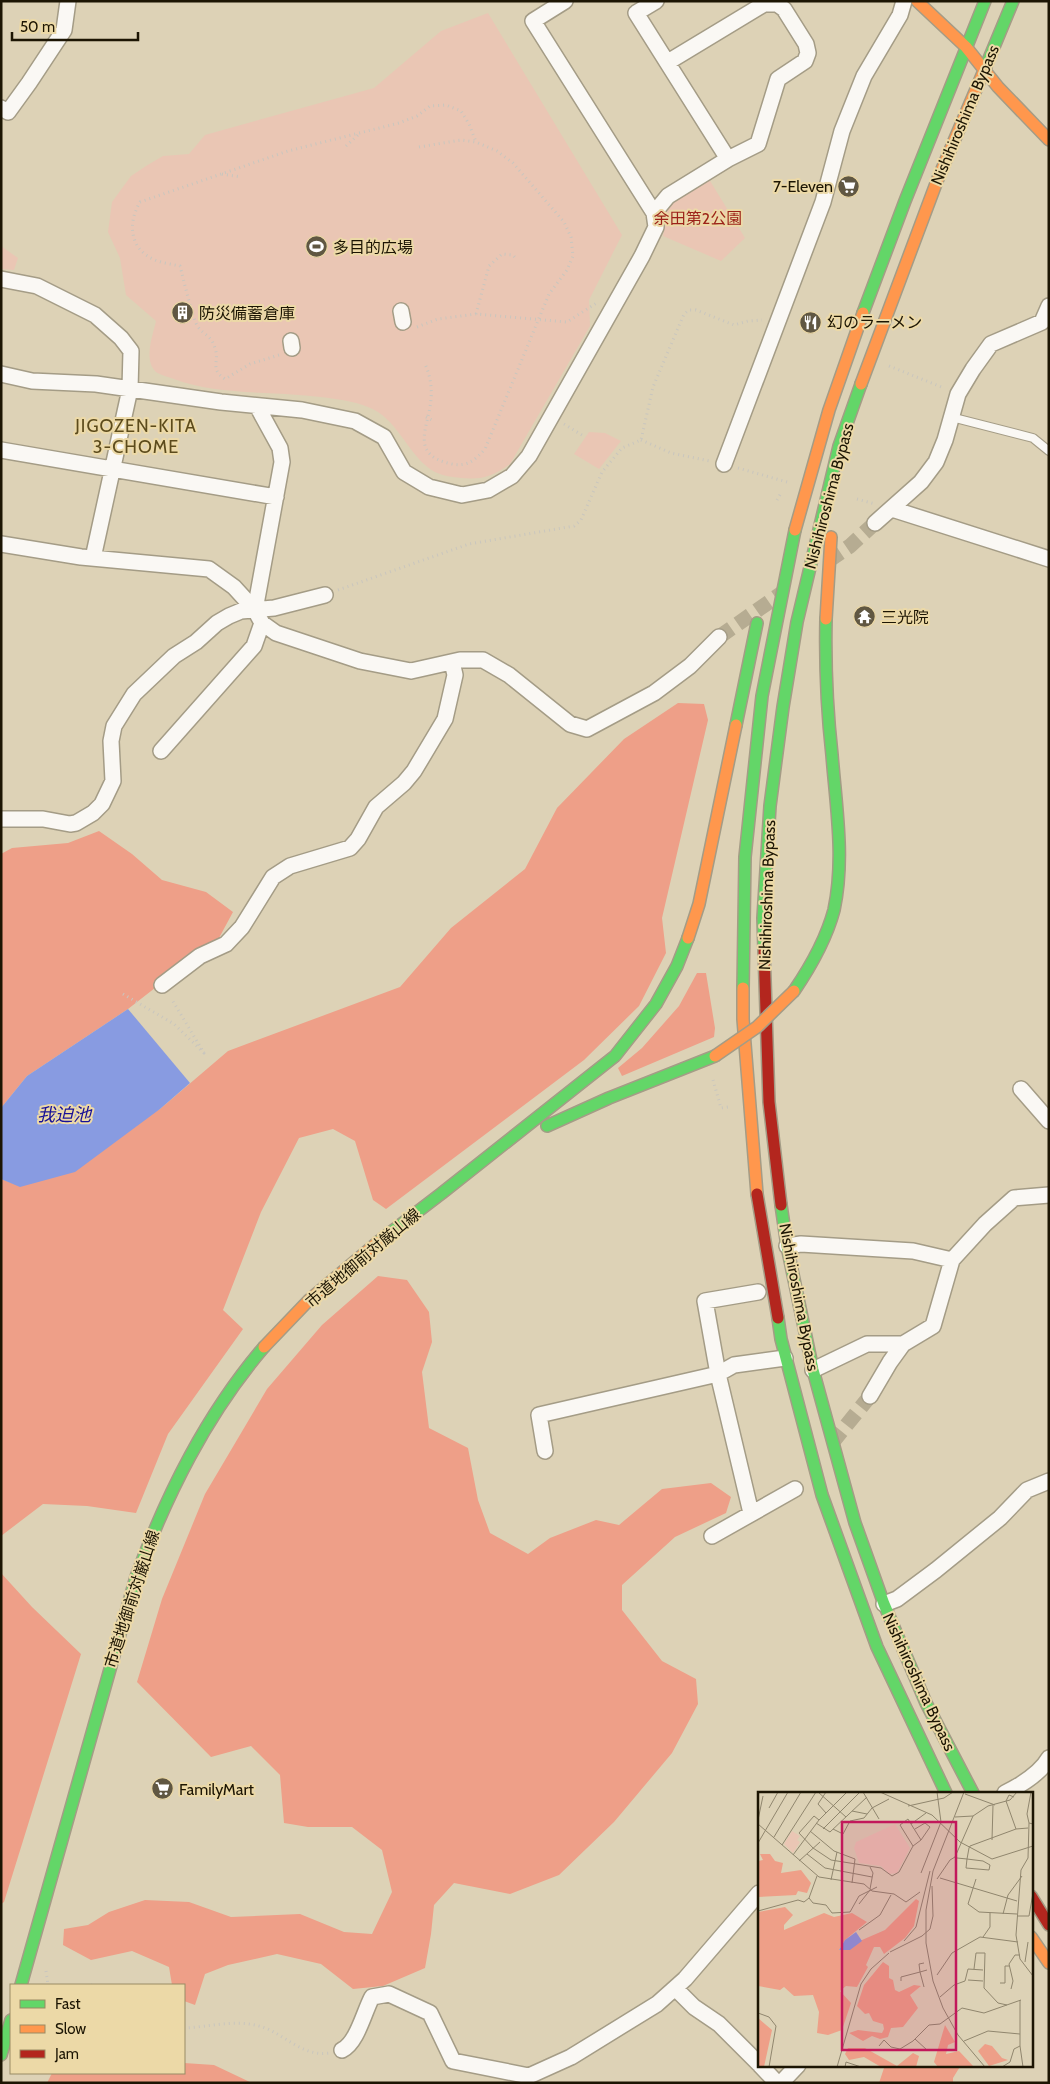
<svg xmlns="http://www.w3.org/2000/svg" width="1050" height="2084" font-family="Cabin,'Noto Sans JP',sans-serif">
<rect width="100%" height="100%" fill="#ddd2b6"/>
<path fill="#eac6b4" d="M488 13 622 235 589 300 590 326 510 464C493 476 483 480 461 478 453 477 443 476 435 472 412 460 401 427 378 412 365 404 350 401 335 399 284 390 221 397 174 379 169 377 160 375 156 372 143 360 153 335 156 321L126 295 120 258 108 232 112 202 131 176 146 166 163 156 189 154 205 135 374 88 441 31Z
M707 176 745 238 721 261 663 236 664 230V204Z
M1 246 18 258 14 270 1 269Z
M589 432 605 433 621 441 599 469 574 454Z"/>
<path fill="#ee9f88" d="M678 703 704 704 708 720 662 918 666 953 639 1006 584 1060 386 1209 373 1200 355 1141 333 1129 299 1138 261 1212 223 1310 243 1329 168 1434 136 1513 87 1506 43 1504 1 1536V1179L20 1186 160 1109 228 1051 400 987 451 928 525 869 557 808 624 739Z
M99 831 132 854 162 880 206 892 233 912 219 938 128 1009 27 1076 1 1108V854L12 848 68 843Z
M697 973H706L715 1028 714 1037 622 1076 618 1068 642 1048 679 1006Z
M378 1276 407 1280 429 1312 432 1342 422 1372 429 1428 468 1448 478 1500 490 1533 528 1554 550 1538 596 1520 619 1525 662 1489 711 1483 731 1497 726 1513 675 1537 622 1585V1610L662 1661 696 1679 698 1704 672 1753 614 1822 559 1875 510 1894 454 1883 434 1905 431 1934 425 1968 383 1986 353 1989 321 1964 277 1954 228 1965 205 1974 195 2005 184 2001V1985H172L169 1967 132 1951 91 1960 63 1945 64 1929 88 1925 109 1912 145 1900 189 1902 231 1917 300 1914 344 1932 372 1934 392 1892 382 1850 352 1827H308L284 1823 280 1775 251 1746 211 1757 137 1682 162 1599 205 1494 267 1389 322 1325Z
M1 1573 32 1607 81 1654 4 1902 1 1904Z
M184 2063 214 2065 252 2083H47L52 2073H184Z
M885 2065H961L953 2078V2083H879Z"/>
<path fill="#889be1" d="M128 1009 190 1083 160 1109 75 1172 20 1187 1 1179V1108L27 1076Z"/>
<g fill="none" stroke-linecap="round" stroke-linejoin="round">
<path stroke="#b6ac92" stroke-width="15" stroke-dasharray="15 8" stroke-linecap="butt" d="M828 561 850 546 875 523
M719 637 782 593
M832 1443 870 1396"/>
<defs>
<path id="lane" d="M951 417 1033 438 1049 451"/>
<path id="street" d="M565 1 533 21 654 213
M668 62 764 4H777L784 9 806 44 808 53 805 61 778 79 758 144 728 159
M1 108 8 112 29 83 64 30 68 1
M1 279 37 286 95 315 121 338 131 351 130 389 93 558
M401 311 403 322
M291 341 292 348
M1 374 32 381 96 384 221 402 302 410 355 421 384 437 404 472 429 487 462 495 488 490 512 476 529 456 642 256 656 227 654 213 668 196 728 159 636 13 656 1
M1 450 276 497
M724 464 823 202 842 131 864 76 900 15 904 1
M892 509 1049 559
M875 523 921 482 936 462 945 440 958 394 973 369 991 344 1042 322 1049 306
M1 544 81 557 209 569 234 587 255 610 262 623 276 633 360 661 411 671 460 660H483L509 675 570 724 587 729 654 693 690 666 719 637
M255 610 282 462 280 448 257 406
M161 751 254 646 262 623
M1 819H43L70 824 76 823 93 813 102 804 113 781 111 741 114 726 134 694 174 656 196 642 217 623 229 616 241 611 274 608 325 595
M162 985 200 956 226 944 242 927 273 877 290 866 350 848 358 839 376 807 404 783 414 771 445 719 455 675 452 662
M1021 1089 1049 1121
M787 1246 801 1244 913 1251 952 1260
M813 1370 867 1344H903
M870 1396 890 1362 903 1344 933 1326 952 1260 985 1224 1014 1198 1049 1195
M545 1451 539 1415 718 1374 705 1301 758 1292
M751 1513 718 1374 734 1365 785 1358
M712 1536 795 1489
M884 1604 897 1599 936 1570 1000 1518 1027 1490 1049 1481
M1005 1793C1021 1785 1040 1774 1049 1758
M675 1988 694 2007 719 2024 759 2064
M342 2050C357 2043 364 2012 372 1997L389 1994 430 2013 453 2061 529 2076 571 2057 657 2004 685 1979 759 1893
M760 2065 777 2083
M781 2083 798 2065"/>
<path id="fast" d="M986 66 1013 1
M863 313 905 201 985 1
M736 725 757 623
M764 950 763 918 770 806 783 707 797 622 839 446 861 384
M743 988 745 857 762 696 795 530
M794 991C811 966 826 940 834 910 845 859 836 806 832 755 827 710 825 665 826 619
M547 1126 609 1098 715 1056
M442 1193 615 1056 656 1004 677 966 688 938
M781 1205 787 1246 813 1370 855 1523 884 1604 926 1703 973 1793
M378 1242 442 1193
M778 1318 781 1339 822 1495 877 1647 946 1793
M21 1985 136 1577C167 1494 206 1415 264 1347
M1 2055 11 2020"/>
<path id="slow" d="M917 1 966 47 998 87 1049 140
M861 384 937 181 986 66
M795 530 829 410 863 313
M826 619 831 537
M688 938 699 904 736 725
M743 988V1019L757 1194
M264 1347 309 1300 378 1242
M1031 1937 1049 1963"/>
<path id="jam" d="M764 950 769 1102 781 1205
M757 1194 778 1318
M1031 1896 1049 1925"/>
</defs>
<use href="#lane" stroke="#a49c86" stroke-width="10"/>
<use href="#street" stroke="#a49c86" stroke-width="18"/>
<use href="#fast" stroke="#a49c86" stroke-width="14"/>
<use href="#slow" stroke="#a49c86" stroke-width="14"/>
<use href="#jam" stroke="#a49c86" stroke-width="14"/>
<path stroke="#c9c6be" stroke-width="3" stroke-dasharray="1 4" stroke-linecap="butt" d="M346 146 358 135
M419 147 461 140 476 142 497 151 513 163 564 222 571 237 573 256 567 270 549 294 485 449C475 460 468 467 452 464 408 455 429 427 431 399 432 386 430 375 425 364
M222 174 241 177
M476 314 489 266 502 254 513 255 517 260
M417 327 438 319 476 314 567 322 598 302
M279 355 250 364 225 379C209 369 220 361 215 348 211 335 205 336 198 327 193 321 183 277 180 266 171 264 161 263 153 259 129 248 128 222 140 202L288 151 399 123 417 116 430 106 446 105 461 111 469 124 476 142
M889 366 944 388
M426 417 434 421
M564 424 585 437
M641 440 671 453 710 461
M738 468 787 482
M857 499 875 504
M777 500 781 493
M338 590 469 544 574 526 581 520 602 472 622 448 641 440 653 387 684 314 689 310H696L734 325 748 321 762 320
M123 994 174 1024 204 1053 171 998
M713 1080 721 1108 728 1107
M46 1971 48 1985
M91 1985H92
M184 2028C209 2027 240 2018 265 2028 286 2036 304 2057 329 2053"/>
<use href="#lane" stroke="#faf8f4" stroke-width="8"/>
<use href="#street" stroke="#faf8f4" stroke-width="15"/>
<use href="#fast" stroke="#63d668" stroke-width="11"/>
<use href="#slow" stroke="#ff974d" stroke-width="11"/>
<use href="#jam" stroke="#b3261e" stroke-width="11"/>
<defs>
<path id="slow-bridge" d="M715 1056 757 1027 794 991"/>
</defs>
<use href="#slow-bridge" stroke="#a49c86" stroke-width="14" stroke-linecap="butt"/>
<use href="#slow-bridge" stroke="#ff974d" stroke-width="11"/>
</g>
<defs>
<symbol id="supermarket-disc" viewBox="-11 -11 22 22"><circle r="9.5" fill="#605742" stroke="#ecd9a7"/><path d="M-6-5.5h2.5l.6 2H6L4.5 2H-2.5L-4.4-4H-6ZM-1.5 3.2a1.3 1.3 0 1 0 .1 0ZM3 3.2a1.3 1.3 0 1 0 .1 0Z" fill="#fff"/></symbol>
<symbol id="stadium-disc" viewBox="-11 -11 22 22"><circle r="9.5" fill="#605742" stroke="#ecd9a7"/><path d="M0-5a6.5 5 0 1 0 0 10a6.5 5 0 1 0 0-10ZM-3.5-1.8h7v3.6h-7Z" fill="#fff"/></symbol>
<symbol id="building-disc" viewBox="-11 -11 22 22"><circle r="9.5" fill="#605742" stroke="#ecd9a7"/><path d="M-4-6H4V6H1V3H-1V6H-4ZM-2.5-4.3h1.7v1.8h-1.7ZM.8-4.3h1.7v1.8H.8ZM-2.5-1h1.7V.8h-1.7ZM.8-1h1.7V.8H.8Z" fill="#fff"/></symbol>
<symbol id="restaurant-disc" viewBox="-11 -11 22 22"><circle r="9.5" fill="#605742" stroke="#ecd9a7"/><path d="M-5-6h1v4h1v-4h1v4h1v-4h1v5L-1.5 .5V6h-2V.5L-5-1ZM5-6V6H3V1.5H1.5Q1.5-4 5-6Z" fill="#fff"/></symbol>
<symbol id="temple-disc" viewBox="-11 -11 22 22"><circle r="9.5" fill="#605742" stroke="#ecd9a7"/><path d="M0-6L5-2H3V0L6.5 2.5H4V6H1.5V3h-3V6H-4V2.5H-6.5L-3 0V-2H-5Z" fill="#fff"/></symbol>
</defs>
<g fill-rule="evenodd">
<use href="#supermarket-disc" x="836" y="174" width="25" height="25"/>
<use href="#stadium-disc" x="304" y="234" width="25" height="25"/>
<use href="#building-disc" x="170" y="300" width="25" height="25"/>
<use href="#restaurant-disc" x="798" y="310" width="25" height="25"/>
<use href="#temple-disc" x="852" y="604" width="25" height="25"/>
<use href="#supermarket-disc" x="150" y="1776" width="25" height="25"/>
</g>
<g text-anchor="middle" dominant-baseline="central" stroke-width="4" stroke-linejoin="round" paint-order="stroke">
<g font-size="16" fill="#1c1503" stroke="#ecd9a7">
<text transform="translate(965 115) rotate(-67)">Nishihiroshima Bypass</text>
<text transform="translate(829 496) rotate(-75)">Nishihiroshima Bypass</text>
<text transform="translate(767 895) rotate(-88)">Nishihiroshima Bypass</text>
<text transform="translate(363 1258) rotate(-40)">市道地御前対厳山線</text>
<text transform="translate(799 1297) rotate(79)">Nishihiroshima Bypass</text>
<text transform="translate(132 1599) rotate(-72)">市道地御前対厳山線</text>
<text transform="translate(919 1682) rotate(65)">Nishihiroshima Bypass</text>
</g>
<g font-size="16" fill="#1c1503" stroke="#ecd9a7" text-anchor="start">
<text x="833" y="186" text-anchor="end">7-Eleven</text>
<text x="333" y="247">多目的広場</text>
<text x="199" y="313">防災備蓄倉庫</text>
<text x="827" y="322">幻のラーメン</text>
<text x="881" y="617">三光院</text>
<text x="179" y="1789">FamilyMart</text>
</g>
<g font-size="16" fill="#9c2319" stroke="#ecd9a7">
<text x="698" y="218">余田第2公園</text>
</g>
<g font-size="18" letter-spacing="1" fill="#5c4b1c" stroke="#ecd9a7">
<text x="136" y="426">JIGOZEN-KITA<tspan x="136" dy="21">3-CHOME</tspan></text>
</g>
<g font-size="18" font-style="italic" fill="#171097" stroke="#ecd9a7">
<text x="64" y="1115">我迫池</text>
</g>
</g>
<g transform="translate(758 1792)">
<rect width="275" height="275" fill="#ddd2b6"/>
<path d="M137 32 152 56 139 81 131 82 123 74 101 71 96 56 98 50ZM34 39 42 44 39 48 42 50 35 61 26 52Z" fill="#eac6b4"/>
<path d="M2 62H12L17 69 25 71 23 81 43 78 53 91 49 101 40 99 38 103 0 105V69L5 68ZM158 107 161 109 156 134 147 146 126 162 122 155H116L108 173 110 175 99 195 88 194 82 199 93 211 84 238 70 243 59 241 61 220 55 203 36 204 26 195 22 198 0 194V120L27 115 35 123 26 133V138L66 121 76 125 94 121 109 130 87 148 81 158 127 138ZM125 170 131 174V186L135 188 137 198 141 200 156 193 163 194 152 203 160 216 145 235 133 236 130 245 122 247 114 244 105 249 91 241 100 238 124 241 126 237 125 232 115 229 111 221 107 222 99 214 106 193ZM0 226 14 238 6 275H0ZM187 233 197 250 190 253 188 262 201 259 216 275H180L176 270ZM227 252 234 254 244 266 250 268 231 274 220 259ZM90 256H107L139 274 155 261 161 264 158 275H123L106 265 91 268 87 262Z" fill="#ee9f88"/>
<path d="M98 140 104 149 92 158H81L87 148Z" fill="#889be1"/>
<path fill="none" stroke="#90866e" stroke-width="1" d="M60 0 88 25M68 0 60 12 68 21M105 0 121 27M122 0 174 23 202 50 234 67 275 54M206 0 175 79 168 118V151L175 189 185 216 200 243 227 275M207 2 237 13M256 5 251 3 248 9 258 37M150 14 186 6 195 0M11 16 20 0M94 19 109 22M197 25 215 24M0 28 5 4M61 28 56 24 41 41 55 56 73 68 123 76 134 84 141 80 155 54 163 48 153 32 168 21M58 31 72 40 109 5M271 31 269 22 273 0M0 32 61 85 106 92 114 99 136 102 148 110 162 100M153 32 150 27 142 33 155 54M275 32 271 31 270 66 263 78 258 143 262 167 275 184M65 37 102 0M75 37 85 42 92 29 106 26 114 16 131 7M157 37 167 31 172 35 163 48M52 39 76 59 97 67 94 91M16 45 43 0M234 48 235 13M0 51 30 0M24 53 58 0M49 62 67 76 114 85M35 63 61 28 89 0M197 65 199 66 209 67 225 69 232 73 231 78 208 76 209 67 211 56 212 54 258 37 270 36M41 69 62 50M163 81 183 30 179 0M182 86 259 109M179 87 192 68 197 65 215 24 230 14 252 8 259 0M218 87 210 112 221 120 259 122M73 88 79 60M112 97 115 81 112 75M51 106 59 84M101 112 112 98M0 119 40 108 46 110 51 106 55 111 68 113 74 121 92 120 101 104 119 95M245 122 250 103 264 84M259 124H271L275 101M101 138 122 123 133 103M225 145 232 135V121M146 149 158 135 172 79M132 160 164 144 172 137 175 124 174 94M267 170 270 150M216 177 218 161H227L226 196 240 211 249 213M179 183 194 161 222 145 260 150M210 188 225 189M143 189V185L162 180 161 172 166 171M242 191H247V174H251M166 195 162 180 169 178M253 197 255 189 251 172 257 163H262M182 205 196 193 207 189 210 177 225 178M0 221 11 225 18 234 11 275M157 247 169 258M206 249 230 239 262 242M121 254 126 248 133 255 142 257 155 249 171 233 182 232 204 216 226 221 263 208M262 254 265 275M79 275 103 192 113 177 131 161M87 275 88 270 103 275M244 275 252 270 256 257 262 254V208"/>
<path fill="#c2185b" fill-opacity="0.15" stroke="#c2185b" stroke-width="2.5" d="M84 30H198V258H84Z"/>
<rect width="275" height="275" fill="none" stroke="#1c1503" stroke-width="2.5"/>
</g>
<rect width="1050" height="2084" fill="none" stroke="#1c1503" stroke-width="5"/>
<rect x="10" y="1984" width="175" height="90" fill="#ecd9a7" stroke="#998b65"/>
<rect x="20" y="2000" width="25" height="8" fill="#63d668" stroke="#998b65"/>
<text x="55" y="2009" font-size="15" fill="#1c1503">Fast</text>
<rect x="20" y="2025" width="25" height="8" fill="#ff974d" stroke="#998b65"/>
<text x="55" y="2034" font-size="15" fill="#1c1503">Slow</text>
<rect x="20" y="2050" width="25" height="8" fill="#b3261e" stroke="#998b65"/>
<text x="55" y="2059" font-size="15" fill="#1c1503">Jam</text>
<path d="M12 32v8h126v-8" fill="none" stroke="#1c1503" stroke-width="2.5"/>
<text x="20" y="32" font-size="15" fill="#1c1503" stroke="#ecd9a7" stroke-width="4" paint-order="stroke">50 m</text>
</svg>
